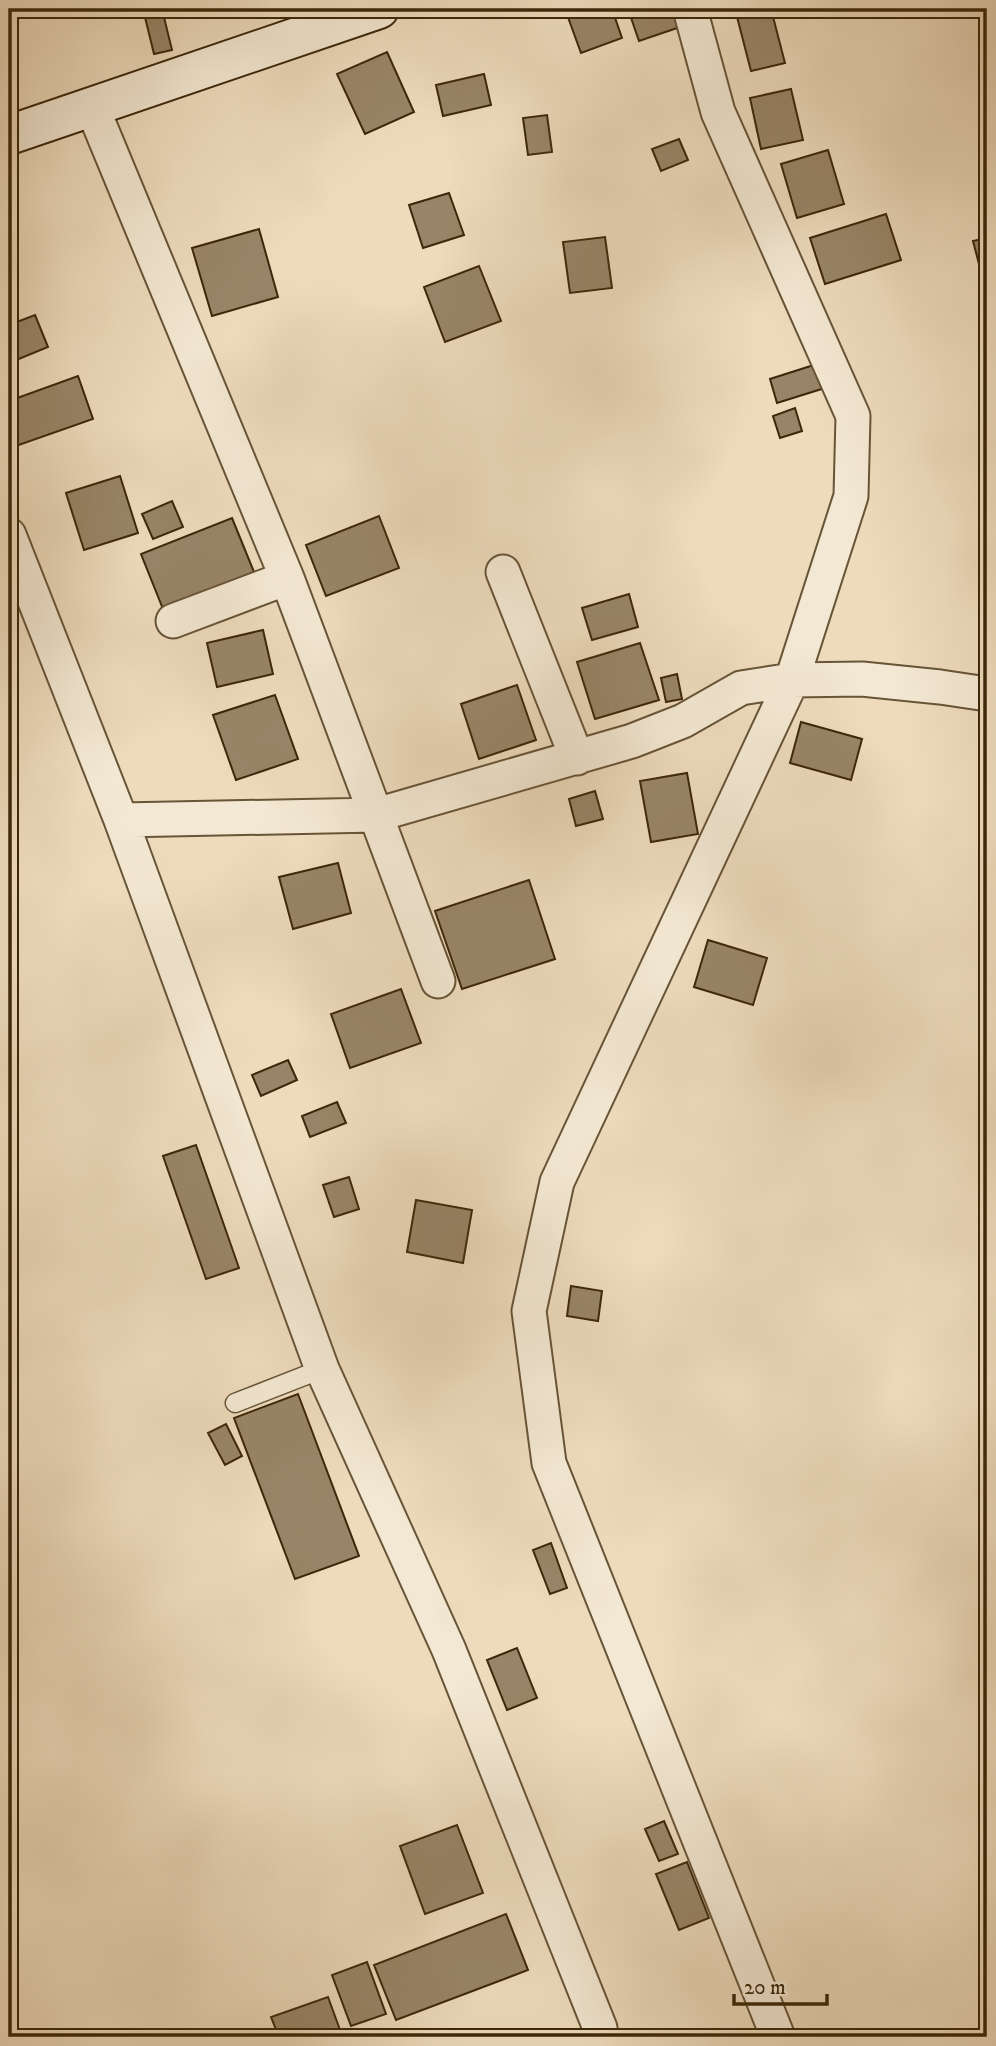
<svg xmlns="http://www.w3.org/2000/svg" width="996" height="2046" font-family="'IM FELL DW Pica',serif">
<rect width="100%" height="100%" fill="#eddbbc"/>
<filter id="stains"><feTurbulence type="fractalNoise" baseFrequency=".00286" numOctaves="4"/><feColorMatrix values="0 0 0 0 .2 0 0 0 0 .09 0 0 0 0 .02 0 0 0 .5 -.17"/></filter>
<radialGradient id="worn" r=".72"><stop offset=".6" stop-color="#630" stop-opacity="0"/><stop offset="1" stop-color="#630" stop-opacity=".3"/></radialGradient>
<path fill="#988567" stroke="#3c270a" stroke-width="2" d="M143 9H162L172 50 154 54Z
M565 9H612L622 38 581 53Z
M628 9H674L680 27 639 41Z
M735 9H771L785 63 751 71Z
M387 52 414 112 365 134 337 74Z
M484 74 491 105 443 116 436 85Z
M791 89 803 140 761 149 750 98Z
M547 115 552 152 528 155 523 118Z
M679 139 688 160 661 171 652 149Z
M828 150 844 204 797 218 781 164Z
M449 193 464 235 423 248 409 205Z
M886 214 901 260 825 284 810 238Z
M259 229 278 297 212 316 192 248Z
M605 237 612 288 570 293 563 242Z
M987 238V287H985L973 241Z
M479 266 501 321 445 342 424 287Z
M35 315 48 347 9 363V325Z
M820 363 828 387 777 403 770 379Z
M78 376 93 419 13 447 9 435V401Z
M795 408 802 431 780 438 773 416Z
M120 476 138 533 84 550 66 493Z
M172 501 183 527 153 539 142 514Z
M379 516 399 568 326 596 306 545Z
M232 518 254 572 163 609 141 554Z
M629 594 638 627 592 640 582 608Z
M263 630 273 674 217 687 207 643Z
M640 643 659 700 595 719 577 662Z
M677 674 682 699 666 702 661 678Z
M517 685 536 740 479 759 461 704Z
M275 695 298 759 236 780 213 715Z
M801 722 862 739 851 780 790 763Z
M687 773 698 834 651 842 640 781Z
M595 791 603 819 576 826 569 799Z
M338 863 351 913 293 929 279 877Z
M529 880 555 959 462 989 435 911Z
M708 940 767 958 753 1005 694 987Z
M401 989 421 1043 350 1068 331 1014Z
M288 1060 297 1080 261 1096 252 1075Z
M337 1102 346 1123 310 1137 302 1116Z
M196 1145 239 1268 206 1279 163 1156Z
M349 1177 359 1209 334 1217 323 1185Z
M416 1200 472 1210 463 1263 407 1252Z
M571 1286 602 1291 598 1321 567 1316Z
M298 1394 359 1556 295 1579 234 1418Z
M226 1424 242 1456 225 1465 208 1433Z
M551 1543 567 1588 550 1594 533 1550Z
M517 1648 537 1698 507 1710 487 1660Z
M664 1821 678 1854 659 1861 645 1829Z
M457 1825 483 1893 425 1914 400 1846Z
M687 1862 709 1918 679 1930 656 1874Z
M506 1914 528 1970 396 2020 374 1965Z
M367 1962 386 2014 351 2026 332 1975Z
M328 1997 340 2030 321 2037H279L271 2017Z"/>
<g fill="none" stroke-linecap="round" stroke-linejoin="round">
<defs>
<path id="lane" d="M235 1403 322 1369"/>
<path id="street" d="M690 9 718 112 853 416 851 496 792 680 557 1182 529 1311 549 1463 778 2037
M92 107 287 578 438 981
M9 535 121 820 322 1369 449 1650 600 2028 601 2037
M503 572 577 758
M173 621 287 578
M121 820 376 815 632 741 683 721 741 688 792 680 862 679 940 687 987 694"/>
<path id="secondary" d="M9 135 379 9"/>
</defs>
<use href="#lane" stroke="#685436" stroke-width="21"/>
<use href="#street" stroke="#685436" stroke-width="37"/>
<use href="#secondary" stroke="#3c270a" stroke-width="42"/>
<use href="#lane" stroke="#f3e8d3" stroke-width="18"/>
<use href="#street" stroke="#f3e8d3" stroke-width="33"/>
<use href="#secondary" stroke="#f3e8d3" stroke-width="38"/>
</g>
<rect width="996" height="2046" fill="none" stroke="#eddbbc" stroke-width="35"/>
<rect x="10" y="10" width="975" height="2025" fill="none" stroke="#3c270a" stroke-width="3.5"/>
<rect x="18" y="18" width="961" height="2011" fill="none" stroke="#3c270a" stroke-width="2"/>
<path d="M734 1994v10h93v-10" fill="none" stroke="#3c270a" stroke-width="3.5"/>
<text x="744" y="1994" font-size="21" fill="#3c270a" stroke="#f3e8d3" stroke-width="5" paint-order="stroke">20 m</text>
<rect width="100%" height="100%" filter="url(#stains)"/>
<rect width="100%" height="100%" fill="url(#worn)"/>
</svg>
